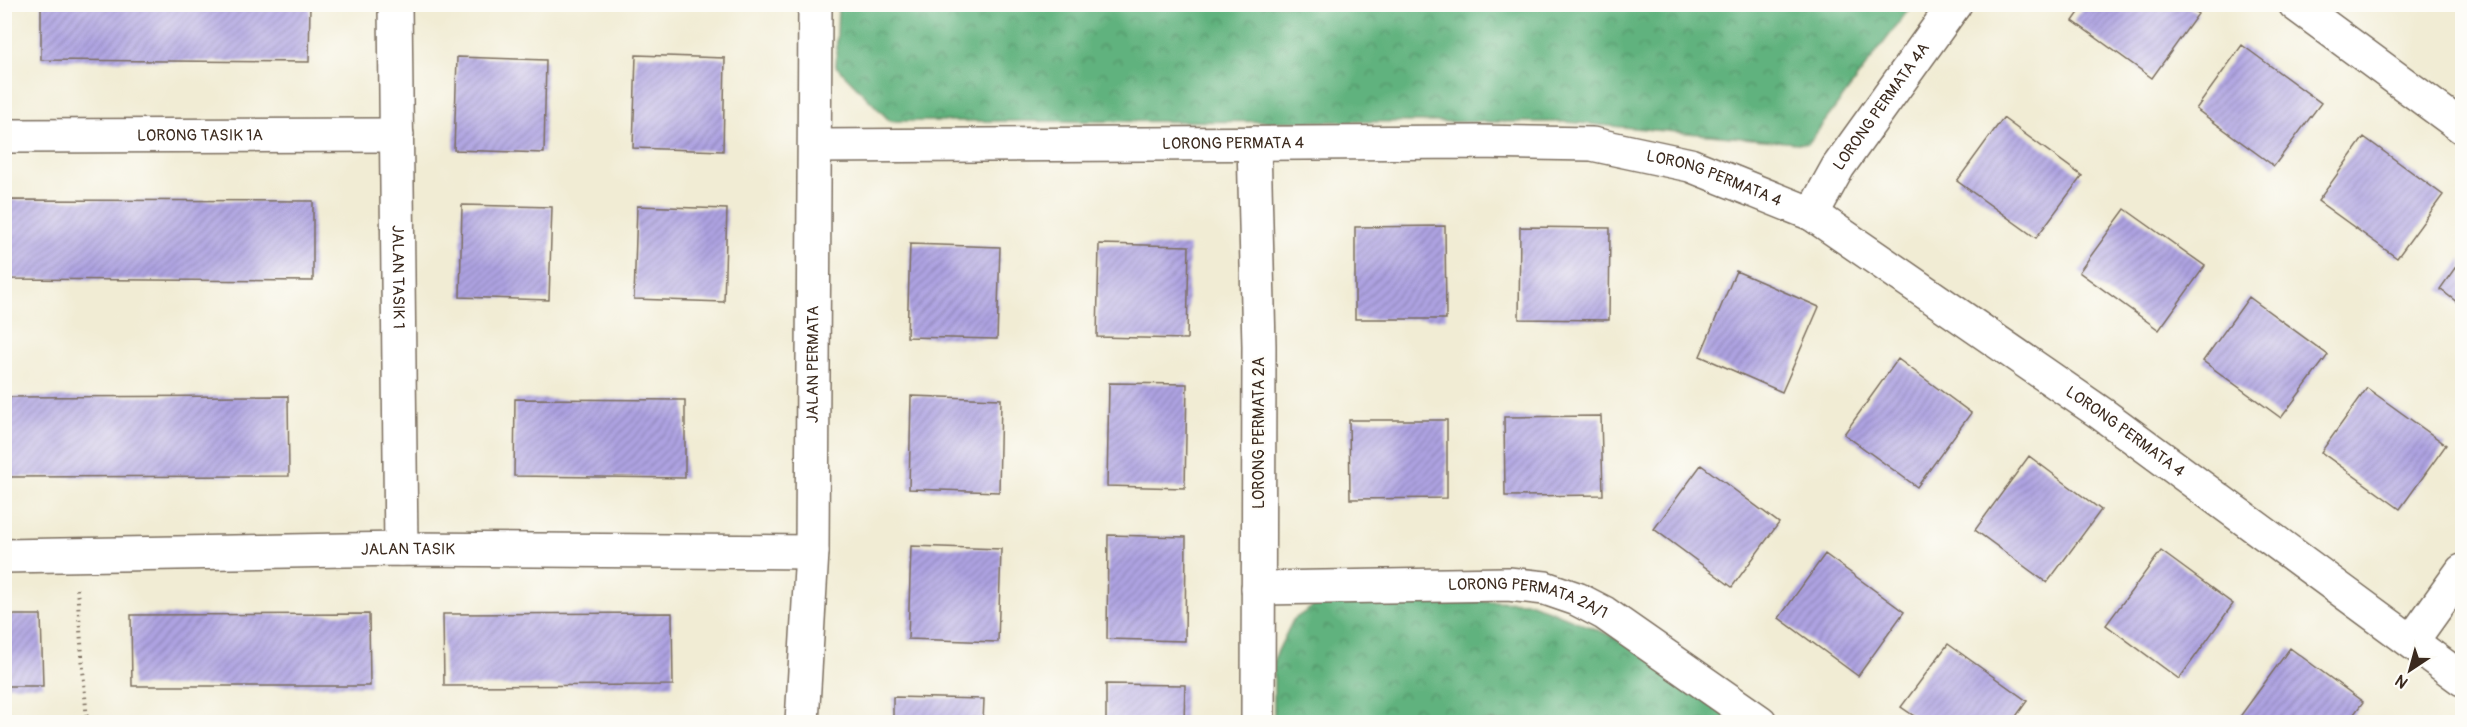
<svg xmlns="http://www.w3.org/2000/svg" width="2467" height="727" font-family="Pangolin,sans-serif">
<defs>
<pattern id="forest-crowns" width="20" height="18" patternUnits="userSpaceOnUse" patternTransform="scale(1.5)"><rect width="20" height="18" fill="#61b27e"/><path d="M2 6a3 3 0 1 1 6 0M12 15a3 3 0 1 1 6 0" fill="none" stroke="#519167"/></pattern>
<pattern id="building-hatch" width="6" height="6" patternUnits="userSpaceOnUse" patternTransform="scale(1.5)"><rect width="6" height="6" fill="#aea3e2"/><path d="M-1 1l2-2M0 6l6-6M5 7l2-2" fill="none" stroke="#8f85b7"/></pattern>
</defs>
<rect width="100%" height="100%" fill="#fdfcf7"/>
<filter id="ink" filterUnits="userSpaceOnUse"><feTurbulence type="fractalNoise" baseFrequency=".0167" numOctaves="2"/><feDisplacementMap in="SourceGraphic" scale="12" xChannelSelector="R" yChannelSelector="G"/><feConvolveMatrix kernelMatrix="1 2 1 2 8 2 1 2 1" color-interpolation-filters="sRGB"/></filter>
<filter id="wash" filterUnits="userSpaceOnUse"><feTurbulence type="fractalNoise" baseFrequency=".008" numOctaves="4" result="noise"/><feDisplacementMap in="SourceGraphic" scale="24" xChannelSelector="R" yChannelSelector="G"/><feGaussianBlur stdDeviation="1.35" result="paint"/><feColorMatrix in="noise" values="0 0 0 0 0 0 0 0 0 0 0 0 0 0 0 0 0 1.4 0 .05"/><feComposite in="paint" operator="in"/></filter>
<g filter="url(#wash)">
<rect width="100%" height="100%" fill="#f1ecd4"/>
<path fill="url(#forest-crowns)" stroke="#4e6e4e" stroke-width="1.5" d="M838 5V4L1912 5 1808 144 1567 122 890 121 836 66Z
M1327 597 1529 602 1627 642 1742 722H1274V659L1293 620Z"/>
<g id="blocks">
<path fill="url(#building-hatch)" d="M41 4H310L309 62 41 60Z
M2085 4H2185L2198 14 2152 78 2073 21Z
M2242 45 2321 103 2274 166 2196 109Z
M636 55 725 58 723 151 633 148Z
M457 57 546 60 544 153 454 150Z
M2003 118 2082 176 2036 238 1957 181Z
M2364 137 2443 195 2397 258 2318 201Z
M4 200 313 201V281L4 279Z
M462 205 552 207 549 300 460 297Z
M637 206 727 209 724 302 634 299Z
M2125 209 2205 266 2159 330 2079 272Z
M1445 226 1446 319H1355V227Z
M1520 227 1610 228 1609 320 1519 319Z
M910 244 1000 247 997 339 907 337Z
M1099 244 1189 246 1187 339 1097 337Z
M2462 258V306L2440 289Z
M1736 271 1819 307 1782 392 1700 356Z
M2249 297 2328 355 2281 418 2203 361Z
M1898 359 1971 413 1917 487 1844 434Z
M1109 383 1187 384 1185 488 1107 486Z
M2367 388 2446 445 2400 509 2321 452Z
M288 396 289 476 4 477V397Z
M911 396 1001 399 999 492 909 489Z
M515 399 685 400V478L514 476Z
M1601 416 1603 495 1505 496 1504 417Z
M1349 420H1447V498L1350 499Z
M2029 456 2101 510 2047 583 1975 530Z
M1701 465 1779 523 1732 587 1654 529Z
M1108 535 1186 537 1185 641 1107 639Z
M911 546 1001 549 998 642 908 639Z
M2161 551 2233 604 2179 679 2106 625Z
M1825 554 1904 612 1858 676 1779 618Z
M672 613 673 685 444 686 443 614Z
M369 614 370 686H132L131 615Z
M4 615H41L43 686H4Z
M1948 644 2027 701 2012 722H1923L1901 707Z
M2290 648 2363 702 2348 722H2236Z
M1106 684 1185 685 1184 722H1106Z
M893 697 984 699 983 722H893Z"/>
</g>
</g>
<g filter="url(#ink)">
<use href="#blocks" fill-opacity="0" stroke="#7b6e5e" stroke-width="1.5"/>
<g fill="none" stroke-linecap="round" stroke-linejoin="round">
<defs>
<g id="minor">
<path id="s1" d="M395 4 401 549"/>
<path d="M2295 4 2462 127"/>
<path id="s2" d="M4 136 397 135"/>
<path d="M1254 143 1259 346 1258 722"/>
<path id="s3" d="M815 146 1478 142 1592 144 1690 165 1812 214 2102 414 2462 679"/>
<path id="s4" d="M1812 214 1838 167 1955 4"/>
<path id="s5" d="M4 556 401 549 812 552"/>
<path id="s6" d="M1258 588 1508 584 1545 588 1577 599 1604 613 1760 722"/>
<path d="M2412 641 2462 571"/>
<path id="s7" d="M802 722 812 552 815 4"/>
</g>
</defs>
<use href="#minor" stroke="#7b6e5e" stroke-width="36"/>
<path stroke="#7b6e5e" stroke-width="4" stroke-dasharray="1.5 4.5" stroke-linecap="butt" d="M77 589 87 722"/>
<use href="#minor" stroke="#fff" stroke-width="33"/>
</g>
</g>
<g text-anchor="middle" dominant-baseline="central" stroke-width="4.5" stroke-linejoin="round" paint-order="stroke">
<g font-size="16" fill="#3b2a1e" stroke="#fdfcf7">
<text stroke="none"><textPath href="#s4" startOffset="128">LORONG PERMATA 4A</textPath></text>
<text stroke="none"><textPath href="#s2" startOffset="196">LORONG TASIK 1A</textPath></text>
<text stroke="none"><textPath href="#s3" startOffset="418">LORONG PERMATA 4</textPath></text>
<text stroke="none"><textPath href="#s3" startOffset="904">LORONG PERMATA 4</textPath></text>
<text stroke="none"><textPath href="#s1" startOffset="273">JALAN TASIK 1</textPath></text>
<text stroke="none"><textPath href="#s7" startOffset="358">JALAN PERMATA</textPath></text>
<text stroke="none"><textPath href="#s3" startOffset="1390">LORONG PERMATA 4</textPath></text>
<text transform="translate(1259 433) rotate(-90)">LORONG PERMATA 2A</text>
<text stroke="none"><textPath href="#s5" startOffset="404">JALAN TASIK</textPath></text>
<text stroke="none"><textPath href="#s6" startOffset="272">LORONG PERMATA 2A/1</textPath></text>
</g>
</g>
<rect width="2467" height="727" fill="none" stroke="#fdfcf7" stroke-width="24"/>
<g transform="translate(2410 670) rotate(216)" stroke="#fdfcf7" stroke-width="4.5" paint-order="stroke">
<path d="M0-4.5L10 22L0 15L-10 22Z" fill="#3b2a1e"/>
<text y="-9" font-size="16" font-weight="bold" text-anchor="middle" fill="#3b2a1e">N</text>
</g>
</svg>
